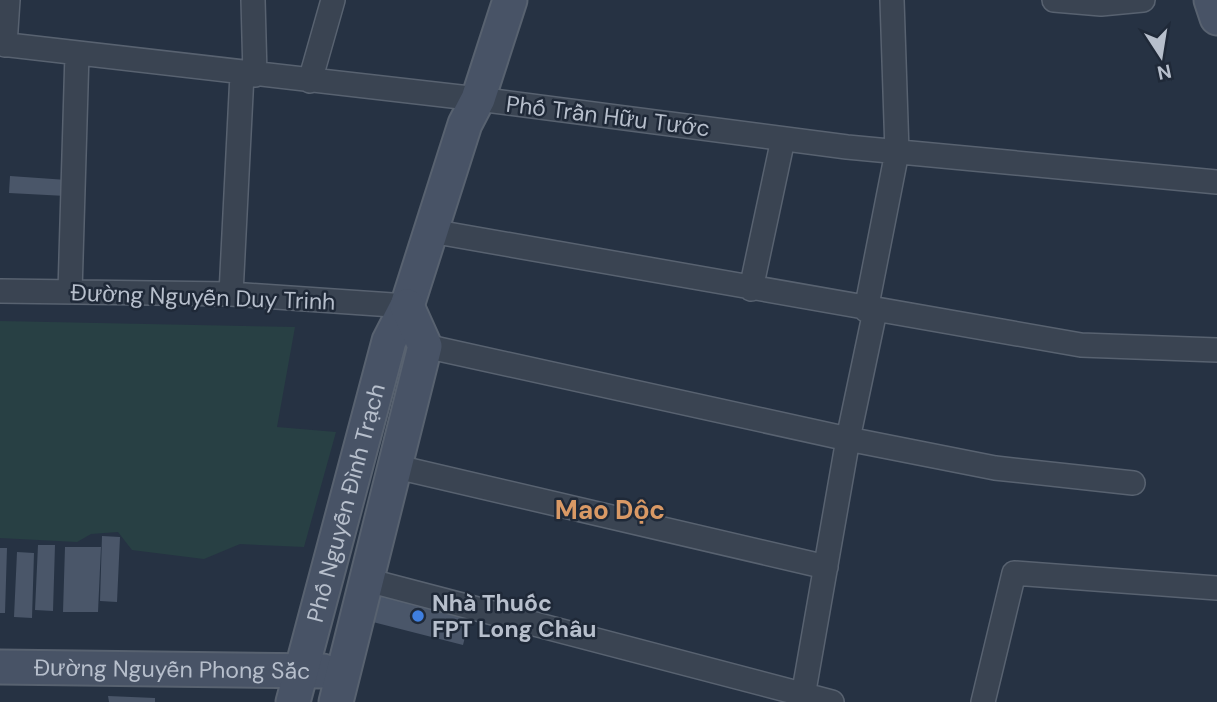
<svg xmlns="http://www.w3.org/2000/svg" width="1217" height="702" font-family="'DM Sans',sans-serif">
<rect width="100%" height="100%" fill="#263243"/>
<path fill="#284044" d="M0 321 295 327 277 427 336 432 304 547 240 544 204 559 132 550 118 532 91 534 77 542 0 538Z"/>
<path fill="#4a5669" d="M10 176 67 180 66 196 9 193Z
M102 536 120 537 117 602 100 601Z
M38 545H55L53 611 35 610Z
M65 547H101L98 612H63Z
M0 548H7L5 613H0Z
M17 552 34 553 32 618 14 617Z
M373 588 471 613 463 645 365 620Z
M108 696 155 698V702H109Z"/>
<g fill="none" stroke-linecap="round" stroke-linejoin="round">
<defs>
<path id="street" d="M253 0 255 75
M1054 0 1101 4 1143 0
M0 44 478 99 847 147 1217 182
M5 45 8 0
M310 81 333 0
M431 231 1081 345 1217 350
M751 289 783 139
M0 291 231 294 407 306
M70 292 77 53
M231 294 242 74
M866 310 897 152 892 0
M425 346 848 439 995 468 1133 483
M397 467 826 567
M367 580 832 702
M802 702 848 439 875 311
M983 702 1014 573 1217 588"/>
<g id="secondary">
<path d="M1211 0 1217 18"/>
<path id="s1" d="M0 667 323 671"/>
<path id="s2" d="M293 702 389 341 407 306 465 124 478 99 510 0"/>
<path d="M336 702 425 346 407 306"/>
</g>
</defs>
<use href="#street" stroke="#586270" stroke-width="26"/>
<use href="#secondary" stroke="#586270" stroke-width="37"/>
<use href="#street" stroke="#3a4452" stroke-width="23"/>
<use href="#secondary" stroke="#485366" stroke-width="33"/>
</g>
<circle fill="#3f7fe0" stroke="#1f2938" stroke-width="2.5" cx="418" cy="616" r="7"/>
<g text-anchor="middle" dominant-baseline="central" stroke-width="5" stroke-linejoin="round" paint-order="stroke">
<g font-size="23" fill="#b7bfcc" stroke="#1f2938">
<text transform="translate(608 116) rotate(7)">Phố Trần Hữu Tước</text>
<text transform="translate(203 297) rotate(2)">Đường Nguyễn Duy Trinh</text>
<text stroke="none"><textPath href="#s2" startOffset="206">Phố Nguyễn Đình Trạch</textPath></text>
<text stroke="none"><textPath href="#s1" startOffset="172">Đường Nguyễn Phong Sắc</textPath></text>
</g>
<g font-size="23" font-weight="bold" fill="#b7bfcc" stroke="#1f2938" text-anchor="start">
<text x="432" y="603">Nhà Thuốc<tspan x="432" dy="26">FPT Long Châu</tspan></text>
</g>
<g font-size="26" font-weight="bold" fill="#d99965" stroke="#1f2938">
<text x="610" y="510">Mao Dộc</text>
</g>
</g>
<g transform="translate(1161 56) rotate(168)" stroke="#1f2938" stroke-width="5" paint-order="stroke">
<path d="M0-5L12 26L0 18L-12 26Z" fill="#b7bfcc"/>
<text y="-10" font-size="19" font-weight="bold" text-anchor="middle" fill="#b7bfcc">N</text>
</g>
</svg>
